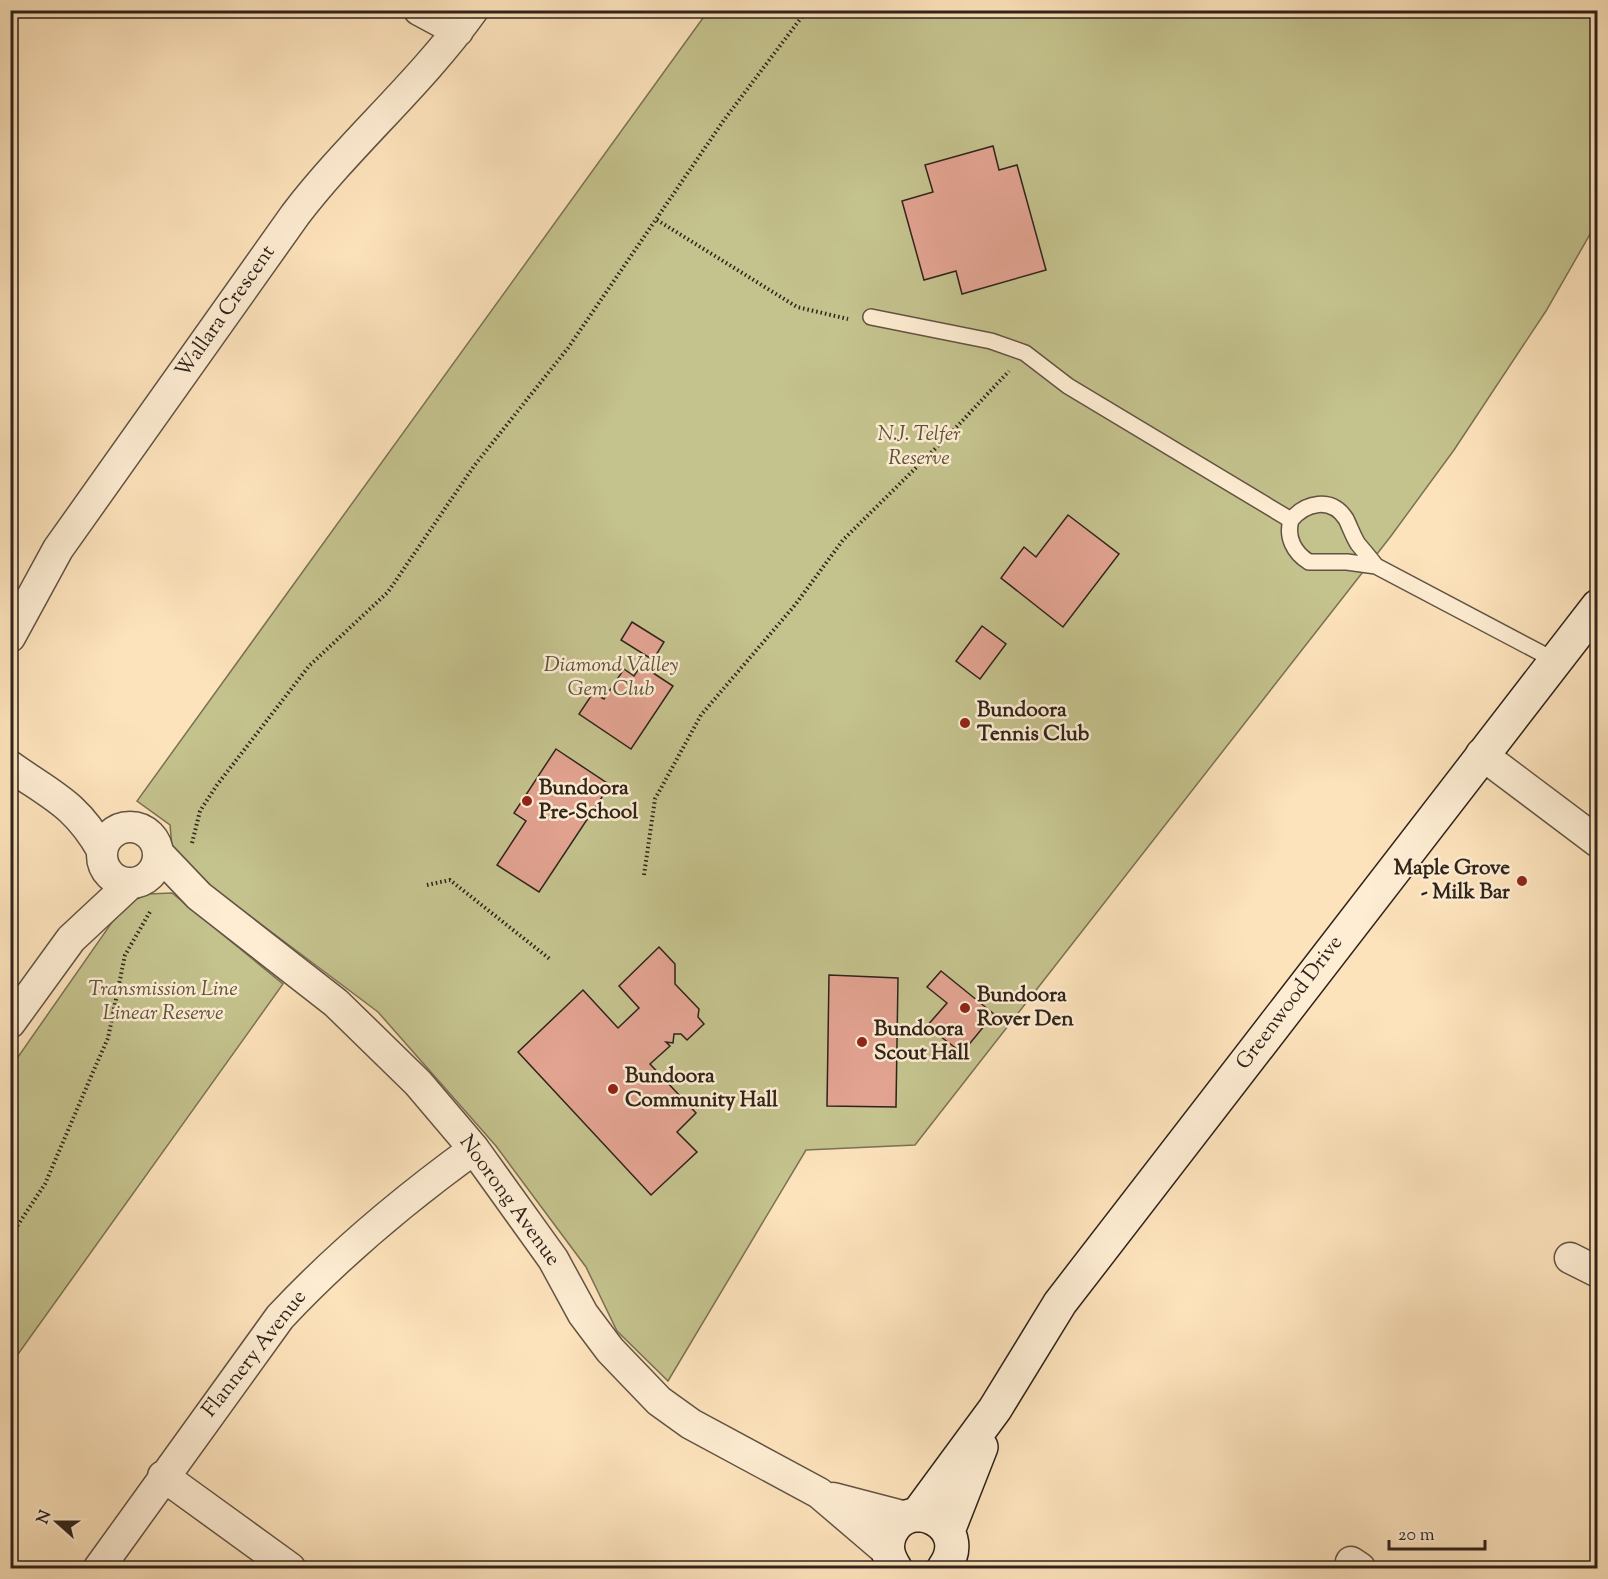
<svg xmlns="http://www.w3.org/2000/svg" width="1608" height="1579" font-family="'Sorts Mill Goudy',serif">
<rect width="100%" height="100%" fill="#fde3bc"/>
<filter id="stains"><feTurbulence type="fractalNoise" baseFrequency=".00333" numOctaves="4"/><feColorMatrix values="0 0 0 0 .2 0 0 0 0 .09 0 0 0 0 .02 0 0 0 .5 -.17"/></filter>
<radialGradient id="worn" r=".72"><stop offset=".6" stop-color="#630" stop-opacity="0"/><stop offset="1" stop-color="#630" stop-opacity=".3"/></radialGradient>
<path fill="#c4c28d" stroke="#7a7254" stroke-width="1.5" d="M708 11H1597V222L1546 311 1454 450 1391 536 915 1145 806 1150 668 1381 617 1331 586 1267 496 1146 378 1012 173 858 170 825 137 801Z
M172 893 283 984 11 1364V1067L124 905 147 894Z"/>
<path fill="#e2a391" stroke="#2f231b" stroke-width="1.5" d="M993 146 999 170 1017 165 1046 270 962 294 956 271 924 280 902 201 933 192 925 165Z
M1068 515 1119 554 1063 627 1001 578 1024 547 1036 557Z
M632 622 664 642 653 660 621 640Z
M982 626 1006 644 980 679 956 661Z
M641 665 673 686 631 749 579 714 593 693 604 699 624 669 634 676Z
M556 749 610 785 539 892 497 865 526 821 514 813Z
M659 947 675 964V984L699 1009 698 1017 704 1024 687 1040 681 1034H674L673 1043 666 1042 670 1046 650 1064 696 1113 677 1132 697 1152 651 1195 518 1052 583 990 618 1028 639 1008 619 986Z
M941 971 994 1014 962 1053 927 1026 947 1003 927 987Z
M829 975 898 978 896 1107 827 1106Z"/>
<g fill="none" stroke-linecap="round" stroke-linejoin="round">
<defs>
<path id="lane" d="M871 317 991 341 1025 353 1068 386 1291 520
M1376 566C1370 558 1364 551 1358 544 1353 536 1350 527 1346 519 1331 496 1305 503 1291 520 1286 537 1294 553 1309 562H1347L1376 566 1556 661"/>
<path id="street" d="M419 10 458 31
M10 637 58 549 295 215C350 143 420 84 473 10
M1481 754 1598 842
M10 766C52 796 75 803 102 850
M102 855a28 28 0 1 1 56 0a28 28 0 1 1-56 0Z
M158 853 199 896 336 1003 418 1083 474 1149 553 1259 583 1314 610 1350 659 1401 691 1424 819 1493 887 1551
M10 1023 71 939 131 883
M1570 1258 1598 1272
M163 1476 290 1568
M833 1498 906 1517
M1351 1562 1360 1568
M99 1568 280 1317C338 1255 405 1199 474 1149"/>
<path id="secondary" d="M917 1515 995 1409 1060 1303 1598 606
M948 1531 981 1447
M895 1568C888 1557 885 1547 890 1534 909 1492 974 1526 944 1568"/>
</defs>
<use href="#lane" stroke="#625343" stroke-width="18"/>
<use href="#street" stroke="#625343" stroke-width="33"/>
<use href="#secondary" stroke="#2f231b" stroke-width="36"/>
<path stroke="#2f231b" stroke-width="4" stroke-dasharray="1.5 3" stroke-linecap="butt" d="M657 220 797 307 848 319
M192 843 200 811 217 785 309 666 388 592 474 466 568 348 724 120 807 10
M644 875 655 799 701 715 795 605 843 540 949 435 1009 371
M427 885 450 880 551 960
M10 1237 45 1184 93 1072 108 1038 125 955 151 910"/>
<use href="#lane" stroke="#feedd3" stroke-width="15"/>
<use href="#street" stroke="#feedd3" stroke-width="30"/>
<use href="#secondary" stroke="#feedd3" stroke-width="33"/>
</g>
<g fill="#8f2418" stroke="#feedd3" stroke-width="2">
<circle cx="965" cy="723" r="6"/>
<circle cx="527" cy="801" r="6"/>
<circle cx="1522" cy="881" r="6"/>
<circle cx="965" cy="1008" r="6"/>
<circle cx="862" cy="1042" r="6"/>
<circle cx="613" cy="1089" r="6"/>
</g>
<g text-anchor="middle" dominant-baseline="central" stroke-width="5" stroke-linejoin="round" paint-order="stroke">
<g font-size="21" fill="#2f231b" stroke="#feedd3">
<text transform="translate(226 312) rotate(-55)">Wallara Crescent</text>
<text transform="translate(1290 1003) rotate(-53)">Greenwood Drive</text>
<text transform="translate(509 1201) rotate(54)">Noorong Avenue</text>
<text transform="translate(255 1354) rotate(-52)">Flannery Avenue</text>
</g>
<g font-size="21" font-style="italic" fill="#5c533d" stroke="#feedd3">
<text x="919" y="435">N.J. Telfer<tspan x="919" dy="24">Reserve</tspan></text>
<text x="611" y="666">Diamond Valley<tspan x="611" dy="24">Gem Club</tspan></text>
<text x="163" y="990">Transmission Line<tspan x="163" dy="24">Linear Reserve</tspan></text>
</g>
<g font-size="21" font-weight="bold" fill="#2f231b" stroke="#feedd3" text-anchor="start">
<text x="977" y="711">Bundoora<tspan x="977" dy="24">Tennis Club</tspan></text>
<text x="539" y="789">Bundoora<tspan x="539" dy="24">Pre-School</tspan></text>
<text x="1510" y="869" text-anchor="end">Maple Grove<tspan x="1510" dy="24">- Milk Bar</tspan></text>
<text x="977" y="996">Bundoora<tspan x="977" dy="24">Rover Den</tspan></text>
<text x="874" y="1030">Bundoora<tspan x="874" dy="24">Scout Hall</tspan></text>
<text x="625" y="1077">Bundoora<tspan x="625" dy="24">Community Hall</tspan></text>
</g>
</g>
<rect width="1608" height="1579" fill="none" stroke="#fde3bc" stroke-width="36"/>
<rect x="12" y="12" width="1584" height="1555" fill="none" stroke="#2f231b" stroke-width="3"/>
<rect x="18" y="18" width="1572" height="1543" fill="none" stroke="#2f231b" stroke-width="1.5"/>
<g transform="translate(57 1522) rotate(291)" stroke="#feedd3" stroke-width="4.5" paint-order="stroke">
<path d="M0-4.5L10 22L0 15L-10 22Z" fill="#2f231b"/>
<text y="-9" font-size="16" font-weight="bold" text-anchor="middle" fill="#2f231b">N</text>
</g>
<path d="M1389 1540v9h96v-9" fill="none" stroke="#2f231b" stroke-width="3"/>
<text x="1398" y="1540" font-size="18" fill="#2f231b" stroke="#feedd3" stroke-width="4.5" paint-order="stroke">20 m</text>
<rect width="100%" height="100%" filter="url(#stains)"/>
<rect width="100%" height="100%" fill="url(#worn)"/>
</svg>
